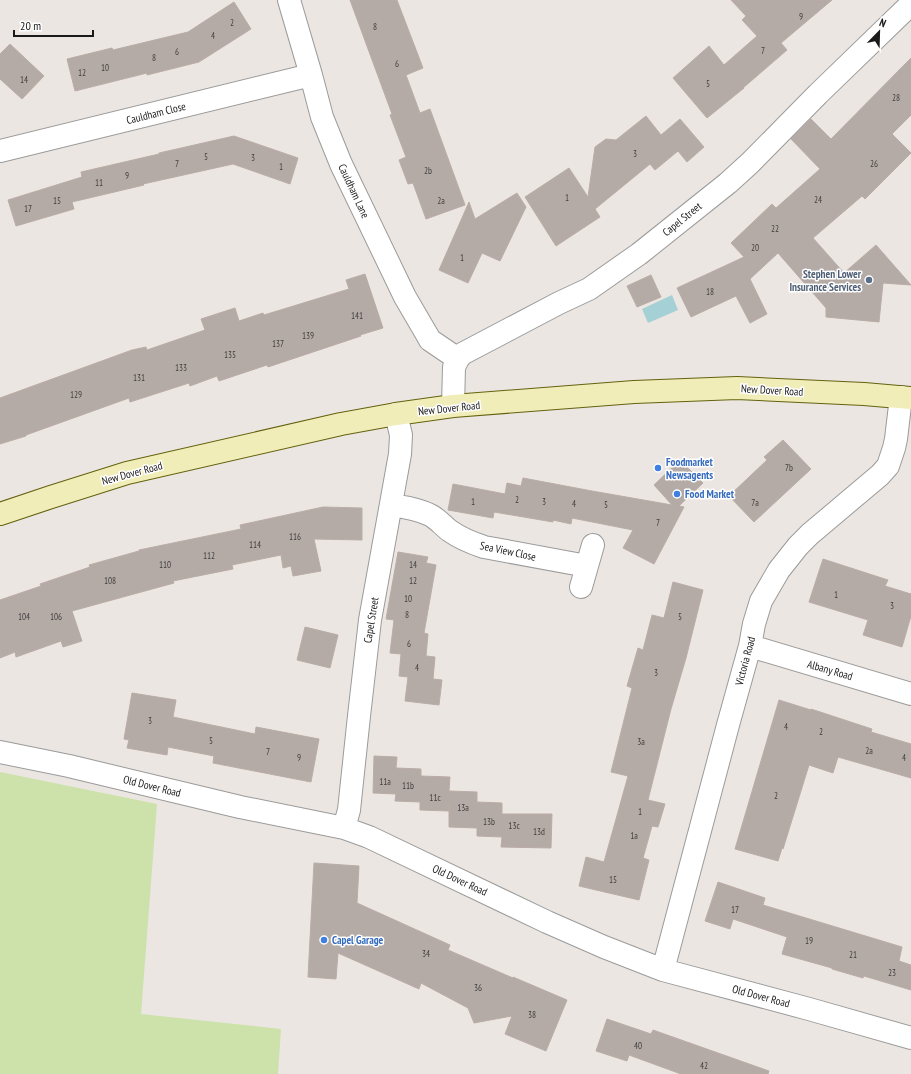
<svg xmlns="http://www.w3.org/2000/svg" width="911" height="1074" font-family="'PT Sans Narrow',sans-serif">
<rect width="100%" height="100%" fill="#ebe6e1"/>
<path fill="#cde1ab" d="M0 772 157 804 141 1014 281 1029 278 1074H0Z"/>
<path fill="#a5d0d5" d="M672 295 678 310 648 323 642 309Z"/>
<path fill="#b4aba7" stroke="#bbaca5" d="M350 0H397L423 68 406 75 420 113 430 109 465 205 426 219 413 183 408 184 399 160 406 157 390 115 392 114Z
M731 0H832L781 43 787 50 743 88H744L707 118 673 78 709 46 724 65 757 36 742 20 746 16Z
M234 2 251 29 199 62 147 75V73L75 91 67 59 112 48 113 50 188 32Z
M10 44 44 76 22 99 0 79V54Z
M911 58V115L892 134 911 153 865 199 862 196 813 238 844 273 876 245 911 285 883 283 879 322 826 317V308L778 253 750 279 767 314 750 323 736 296 691 317 677 288 744 257 731 243 772 204 776 208 820 169 791 139 811 119 831 139Z
M646 116 661 135 680 119 704 147 687 162 678 151 655 170 650 164 595 209 600 217 556 246 525 197 569 168 588 197 595 147 606 139 616 140Z
M234 136 298 158 290 184 233 164 143 184 144 185 72 202 74 209 16 226 8 200 82 177 81 172 159 154V153Z
M517 193 526 207 500 261 482 253 468 283 439 270 469 202 475 219Z
M365 274 383 328 360 335 361 336 268 367 267 365 219 381 217 376 190 386 189 383 130 402 129 398 26 435V436L0 444V398L132 350 146 347 147 350 205 330 201 319 235 308 239 321 263 313 264 315 349 289 346 280Z
M651 275 661 297 637 307 627 286Z
M783 440 811 469 754 522 729 496 767 460 764 457Z
M680 460 703 483 679 506 684 507 654 564 623 548 633 530 572 518 571 524 553 520V522L494 512 493 518 448 510 453 484 505 494 507 483 521 486 523 478 592 491 672 505 654 485Z
M323 507 362 508V540L314 539 321 571 293 576 291 566 283 568 281 555 232 565 233 569 173 581 174 583 72 611 82 641 63 647 61 641 16 657 15 652 0 658V600L41 586 40 584 90 567 89 565 139 551V550L241 529 240 525Z
M398 552 428 557 426 563 436 565 424 633 428 634 426 656 435 657 433 679 442 680 439 705 405 701 408 677 399 676 401 654 390 653 394 620 386 619Z
M823 559 888 580 885 586 911 594V616L902 647 863 635 868 620 809 602Z
M673 582 703 590 686 658 671 709 648 800 665 804 658 827 652 826 643 858 649 860 639 900 579 886 586 857 604 862 628 776 611 772 632 688 627 686 638 648 643 650 652 615 664 618Z
M305 627 338 635 330 668 297 660Z
M132 693 176 700 173 717 255 734 256 727 319 739 311 782 213 763 214 756 168 747 167 755 127 748 129 740 124 739Z
M779 700 811 710V709L872 729 871 732 911 744V778L838 757 833 773 809 765 783 849 782 848 778 861 735 849Z
M374 756 397 757 396 768 421 769V776L450 777 449 791 477 792V802L502 803V814H552L551 848 501 847 502 837 477 836V828L449 827V804V811L420 810V802L395 801 396 794 373 793Z
M314 863 359 866 357 903 450 945 448 950 513 978V977L567 1000 546 1051 505 1034 512 1016 474 1023 468 1008 421 983 419 989 338 953 336 979 308 977Z
M718 882 765 898 763 905 902 947 899 961 911 965V990L864 976 863 978 832 969V968L782 954 787 937 733 919 730 929 705 921Z
M607 1019 651 1034 653 1030 769 1071 768 1074H681L629 1055 627 1061 596 1051Z"/>
<g fill="none" stroke-linecap="round" stroke-linejoin="round">
<defs>
<path id="street" d="M289 0 311 75 322 117 341 164 405 297 426 333 430 340 458 359
M0 151 311 75
M453 406 454 367 458 359 462 354 559 303 589 289 639 254 728 183 750 163 818 94 911 4
M391 505C404 507 418 509 430 515 438 519 443 526 450 531 460 538 472 543 484 547L587 566
M581 587 593 545
M750 646 911 694
M0 752 69 766 240 807 344 828 369 837 547 922 604 947 663 970 809 1009 911 1038
M344 828 349 810 359 716 370 620 400 454 401 435 396 414
M663 970 728 725 750 646 754 624 761 601 779 570 798 546 810 534 880 475 888 466 894 448 896 439 901 397"/>
<path id="secondary" d="M0 514 51 497 127 473 341 424 396 414 453 406 634 392 737 388 864 394 911 398"/>
</defs>
<use href="#street" stroke="#9b9b9b" stroke-width="24"/>
<use href="#secondary" stroke="#64620f" stroke-width="24"/>
<use href="#street" stroke="#fff" stroke-width="22"/>
<use href="#secondary" stroke="#f1edb9" stroke-width="22"/>
</g>
<circle fill="#5c6f8a" stroke="#fff" stroke-width="1.5" cx="869" cy="280" r="4"/>
<g fill="#3f7fe0" stroke="#fff" stroke-width="1.5">
<circle cx="658" cy="468" r="4"/>
<circle cx="677" cy="494" r="4"/>
<circle cx="324" cy="940" r="4"/>
</g>
<g text-anchor="middle" dominant-baseline="central" stroke-width="3" stroke-linejoin="round" paint-order="stroke">
<g font-size="9" fill="#403e3d">
<text x="801" y="16">9</text>
<text x="232" y="22">2</text>
<text x="375" y="26">8</text>
<text x="213" y="35">4</text>
<text x="763" y="50">7</text>
<text x="177" y="51">6</text>
<text x="154" y="57">8</text>
<text x="397" y="63">6</text>
<text x="105" y="67">10</text>
<text x="82" y="72">12</text>
<text x="24" y="79">14</text>
<text x="708" y="83">5</text>
<text x="896" y="97">28</text>
<text x="635" y="153">3</text>
<text x="206" y="156">5</text>
<text x="253" y="157">3</text>
<text x="177" y="163">7</text>
<text x="874" y="163">26</text>
<text x="281" y="166">1</text>
<text x="428" y="170">2b</text>
<text x="127" y="175">9</text>
<text x="99" y="182">11</text>
<text x="567" y="197">1</text>
<text x="818" y="199">24</text>
<text x="57" y="200">15</text>
<text x="441" y="200">2a</text>
<text x="28" y="208">17</text>
<text x="775" y="228">22</text>
<text x="755" y="247">20</text>
<text x="462" y="257">1</text>
<text x="710" y="291">18</text>
<text x="357" y="315">141</text>
<text x="308" y="335">139</text>
<text x="278" y="343">137</text>
<text x="230" y="354">135</text>
<text x="181" y="367">133</text>
<text x="139" y="377">131</text>
<text x="76" y="394">129</text>
<text x="789" y="467">7b</text>
<text x="517" y="499">2</text>
<text x="473" y="501">1</text>
<text x="544" y="501">3</text>
<text x="755" y="502">7a</text>
<text x="574" y="503">4</text>
<text x="606" y="504">5</text>
<text x="658" y="522">7</text>
<text x="295" y="536">116</text>
<text x="255" y="544">114</text>
<text x="209" y="555">112</text>
<text x="165" y="564">110</text>
<text x="413" y="564">14</text>
<text x="110" y="580">108</text>
<text x="413" y="580">12</text>
<text x="836" y="594">1</text>
<text x="408" y="598">10</text>
<text x="892" y="605">3</text>
<text x="407" y="614">8</text>
<text x="24" y="616">104</text>
<text x="56" y="616">106</text>
<text x="680" y="616">5</text>
<text x="409" y="643">6</text>
<text x="417" y="667">4</text>
<text x="656" y="672">3</text>
<text x="150" y="720">3</text>
<text x="786" y="726">4</text>
<text x="821" y="731">2</text>
<text x="211" y="740">5</text>
<text x="641" y="741">3a</text>
<text x="869" y="750">2a</text>
<text x="268" y="751">7</text>
<text x="299" y="757">9</text>
<text x="904" y="757">4</text>
<text x="385" y="781">11a</text>
<text x="408" y="785">11b</text>
<text x="776" y="795">2</text>
<text x="435" y="797">11c</text>
<text x="463" y="807">13a</text>
<text x="640" y="811">1</text>
<text x="489" y="821">13b</text>
<text x="514" y="825">13c</text>
<text x="539" y="831">13d</text>
<text x="634" y="835">1a</text>
<text x="613" y="879">15</text>
<text x="735" y="909">17</text>
<text x="809" y="940">19</text>
<text x="426" y="953">34</text>
<text x="853" y="954">21</text>
<text x="892" y="972">23</text>
<text x="478" y="987">36</text>
<text x="532" y="1014">38</text>
<text x="638" y="1045">40</text>
<text x="704" y="1065">42</text>
</g>
<g font-size="11" fill="#1a1a1a" stroke="#fff">
<text transform="translate(156 113) rotate(-14)">Cauldham Close</text>
<text transform="translate(354 191) rotate(65)">Cauldham Lane</text>
<text transform="translate(682 219) rotate(-39)">Capel Street</text>
<text transform="translate(772 390) rotate(3)">New Dover Road</text>
<text transform="translate(449 408) rotate(-6)">New Dover Road</text>
<text transform="translate(132 473) rotate(-15)">New Dover Road</text>
<text transform="translate(508 551) rotate(12)">Sea View Close</text>
<text transform="translate(371 620) rotate(-81)">Capel Street</text>
<text transform="translate(745 661) rotate(-75)">Victoria Road</text>
<text transform="translate(830 670) rotate(16)">Albany Road</text>
<text transform="translate(152 786) rotate(14)">Old Dover Road</text>
<text transform="translate(460 880) rotate(25)">Old Dover Road</text>
<text transform="translate(761 996) rotate(15)">Old Dover Road</text>
</g>
<g font-size="11" font-weight="bold" fill="#4e5e75" stroke="#fff" text-anchor="end">
<text x="861" y="274">Stephen Lower<tspan x="861" dy="13">Insurance Services</tspan></text>
</g>
<g font-size="11" font-weight="bold" fill="#366cbe" stroke="#fff" text-anchor="start">
<text x="666" y="462">Foodmarket<tspan x="666" dy="13">Newsagents</tspan></text>
<text x="685" y="494">Food Market</text>
<text x="332" y="940">Capel Garage</text>
</g>
</g>
<g transform="translate(879 32) rotate(23)" stroke="#ffffff" stroke-width="3" paint-order="stroke">
<path d="M0-3L7 15L0 10L-7 15Z" fill="#1a1a1a"/>
<text y="-6" font-size="11" font-weight="bold" text-anchor="middle" fill="#1a1a1a">N</text>
</g>
<path d="M14 30v6h79v-6" fill="none" stroke="#1a1a1a" stroke-width="2"/>
<text x="20" y="30" font-size="12" fill="#1a1a1a" stroke="#ffffff" stroke-width="3" paint-order="stroke">20 m</text>
</svg>
